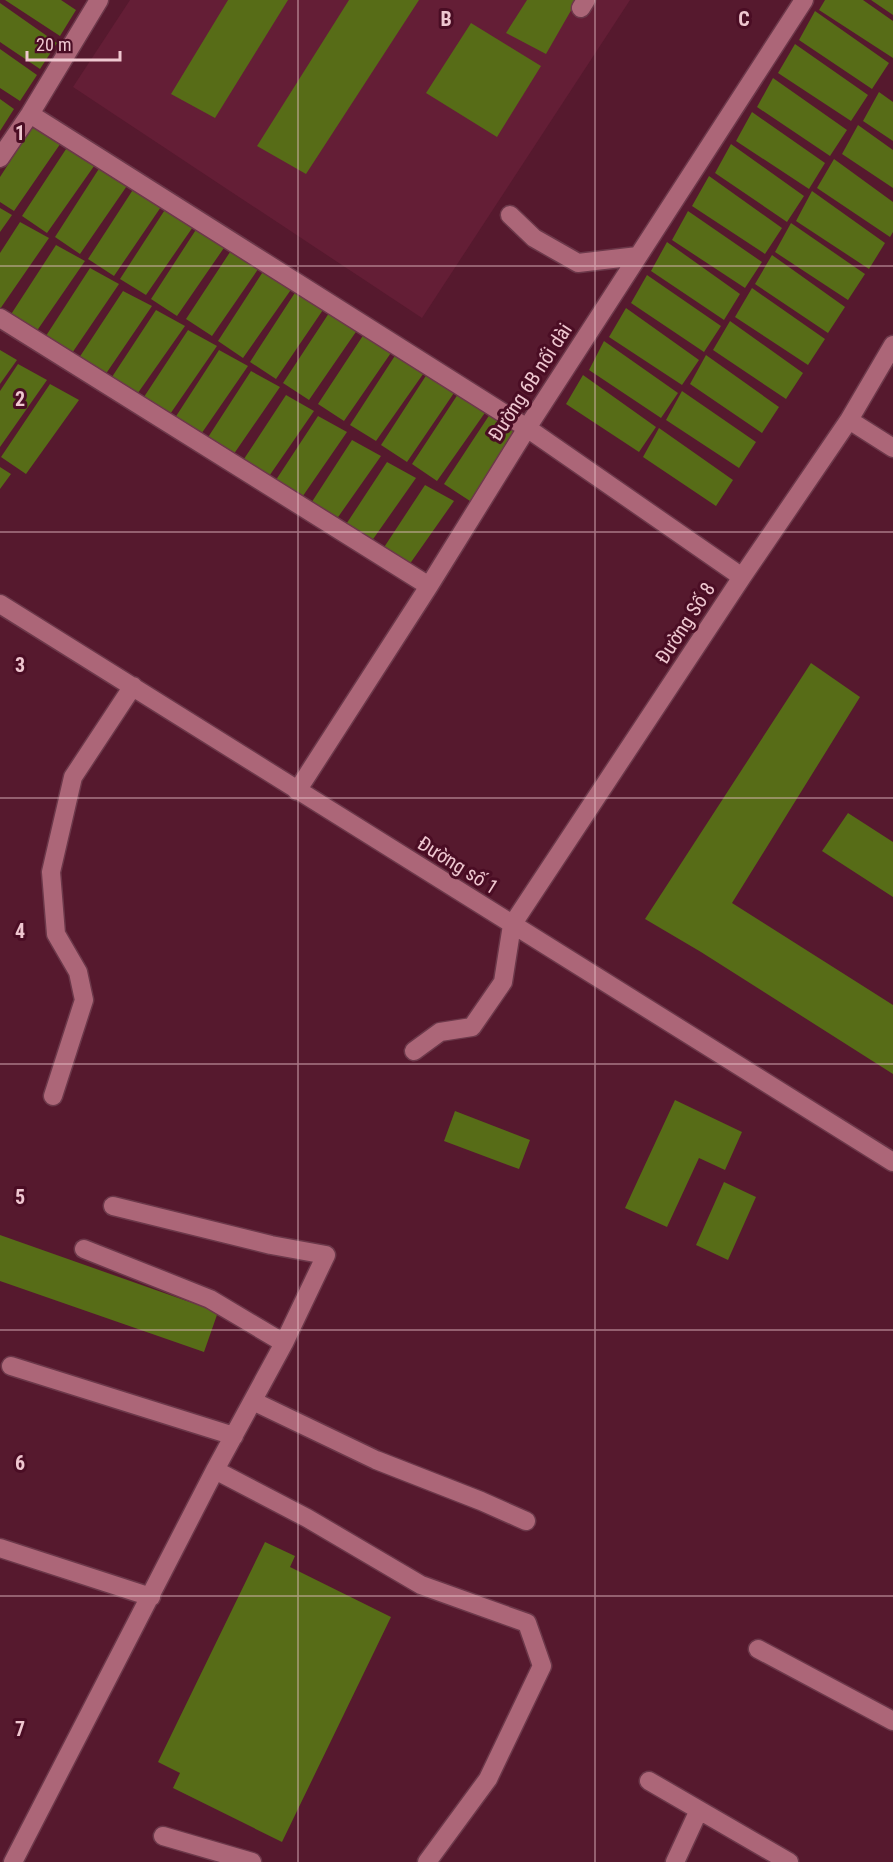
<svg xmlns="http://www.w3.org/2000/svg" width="893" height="1862" font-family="'Roboto Condensed',sans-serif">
<rect width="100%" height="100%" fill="#56192e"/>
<path fill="#641e36" d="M130 0H630L422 318 73 87Z"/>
<path fill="#576c17" d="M5 0H61L76 10 60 36Z
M228 0H288L215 118 171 94Z
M349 0H419L306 174 257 146Z
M527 0H577L546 54 506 33Z
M825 0H863L893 21V58L819 10Z
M871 0H893V15Z
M0 3 57 43 40 69 0 42Z
M815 11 889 63 872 89 799 40Z
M471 23 541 66 497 137 426 93Z
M795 44 868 95 851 121 778 73Z
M0 49 37 75 20 101 0 88Z
M773 78 847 130 830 156 757 107Z
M879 92 893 102V141L863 121Z
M0 99 14 109 0 131Z
M752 112 825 163 809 189 736 141Z
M36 121 65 137 14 211 0 202V177Z
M858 125 893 150V188L842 154Z
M70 143 99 159 47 233 22 216Z
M731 144 804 196 787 222 715 173Z
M834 159 893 202V232L890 237 817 188Z
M102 164 131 180 80 254 55 237Z
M709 176 782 228 765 254 692 206Z
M136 185 165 201 114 276 88 259Z
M812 191 885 243 869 269 796 221Z
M168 205 197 221 146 295 120 279Z
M0 208 12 215 0 232Z
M688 211 762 262 745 288 672 240Z
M20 222 49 238 0 309V253Z
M791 223 865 274 848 300 775 252Z
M199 225 228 242 177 316 151 299Z
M667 242 740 294 724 320 651 271Z
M56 245 85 261 34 335 8 319Z
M234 246 263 262 212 336 186 319Z
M772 255 845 307 828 333 755 284Z
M266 267 295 284 243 358 218 341Z
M90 268 119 284 68 359 42 342Z
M647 275 721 326 704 352 631 303Z
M298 288 327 304 276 379 250 362Z
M752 288 825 339 808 365 735 317Z
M123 291 152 306 101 381 75 364Z
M626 308 699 360 682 385 609 337Z
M156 310 185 326 133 400 108 383Z
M331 310 360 326 309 400 283 383Z
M730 321 803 373 786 399 713 350Z
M188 330 217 346 166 420 140 403Z
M366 331 395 347 344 421 318 404Z
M604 341 678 393 661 418 589 370Z
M0 350 17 360 0 384Z
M219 350 248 366 197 440 171 424Z
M398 351 428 367 376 441 350 425Z
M706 355 779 407 762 433 690 384Z
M18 364 47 380 0 447V391Z
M251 371 280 387 229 461 203 445Z
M429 371 458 387 407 462 381 445Z
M583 375 656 427 639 452 566 404Z
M50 384 79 400 26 474 1 457Z
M460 391 489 407 437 481 412 464Z
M682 391 756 442 739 468 666 420Z
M286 395 314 411 263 485 238 468Z
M492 411 520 426 470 501 444 484Z
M318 416 347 432 296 506 270 489Z
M659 428 733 480 716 506 643 457Z
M352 440 381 456 329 530 304 514Z
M387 462 416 478 364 552 339 535Z
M0 467 11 474 0 489Z
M425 485 454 501 402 575 377 558Z
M811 663 860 697 732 903 893 1005V1074L701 952 645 919Z
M848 813 893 842V897L822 851Z
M675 1100 742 1132 725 1170 699 1158 667 1227 625 1208Z
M455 1111 530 1140 519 1169 444 1141Z
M724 1182 756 1197 728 1260 696 1245Z
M0 1235 218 1312 204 1352 0 1281Z
M265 1542 295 1556 290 1567 391 1617 282 1842 173 1788 180 1773 158 1762Z"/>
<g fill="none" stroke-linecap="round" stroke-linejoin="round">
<defs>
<path id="minor" d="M581 8 586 0
M30 114 527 428 742 577
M0 158 30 114 99 0
M510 215 534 238 578 263 638 256
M0 318 429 586
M849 420 893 448
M0 604 893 1162
M297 791 429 586 527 428 804 0
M414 1051 440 1032 472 1027 503 982 512 925 742 577 849 420 893 345
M53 1096 84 1000 78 972 56 934 51 872 73 777 133 686
M84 1249 210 1299 284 1343
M11 1366 234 1436
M253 1401 376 1460 481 1501 526 1521
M215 1470 307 1518 421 1585 527 1623 542 1666 488 1779 427 1862
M0 1548 151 1597
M758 1649 893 1721
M649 1781 789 1862
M163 1836 252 1862
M13 1862 215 1470 284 1343 326 1255 271 1245 113 1206
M675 1862 699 1810"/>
</defs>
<use href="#minor" stroke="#6c384a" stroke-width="21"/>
<use href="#minor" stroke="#ac6678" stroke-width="18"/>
</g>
<path fill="none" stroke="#efc7d0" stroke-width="1.5" stroke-opacity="0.55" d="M298 0V1862M595 0V1862M0 266H893M0 532H893M0 798H893M0 1064H893M0 1330H893M0 1596H893"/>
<g text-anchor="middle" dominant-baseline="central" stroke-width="6" stroke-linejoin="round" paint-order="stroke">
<g font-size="20" fill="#efc7d0" stroke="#4a0d24">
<text transform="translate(530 382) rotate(-57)">Đường 6B nối dài</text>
<text transform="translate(685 623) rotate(-57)">Đường Số 8</text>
<text transform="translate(458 865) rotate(32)">Đường số 1</text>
</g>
</g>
<g font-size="20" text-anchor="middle" font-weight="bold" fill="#efc7d0" stroke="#4a0d24" stroke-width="6" stroke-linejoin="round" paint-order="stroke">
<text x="446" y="26">B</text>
<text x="744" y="26">C</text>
<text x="20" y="140">1</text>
<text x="20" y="406">2</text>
<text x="20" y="672">3</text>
<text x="20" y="938">4</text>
<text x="20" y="1204">5</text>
<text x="20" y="1470">6</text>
<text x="20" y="1736">7</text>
</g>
<path d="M27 51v9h93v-9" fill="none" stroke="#efc7d0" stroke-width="3"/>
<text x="36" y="51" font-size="18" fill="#efc7d0" stroke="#4a0d24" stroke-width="4.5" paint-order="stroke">20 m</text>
</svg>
